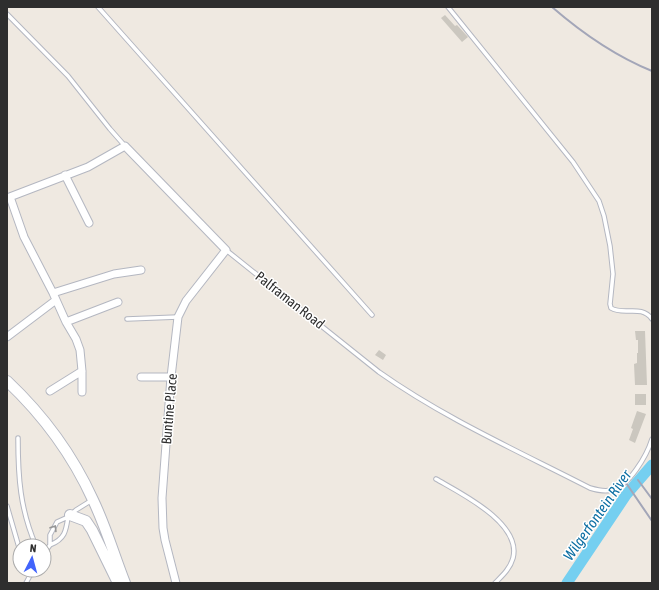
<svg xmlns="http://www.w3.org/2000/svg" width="659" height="590" font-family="'Asap Condensed',sans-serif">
<rect width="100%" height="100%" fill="#efe9e1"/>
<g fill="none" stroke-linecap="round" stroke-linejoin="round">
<path stroke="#75cff0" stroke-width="11" d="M567 583 626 495 652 465"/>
</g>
<path fill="#cbc7bf" d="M445 15 455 26 457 25 468 37 462 42 441 18Z
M635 331H645L647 385H635L634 364 637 363V353H638V340H636Z
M379 350 386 355 383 360 375 355Z
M635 394H646V405H635Z
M637 411 646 414 635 443 629 440 633 429 631 428Z"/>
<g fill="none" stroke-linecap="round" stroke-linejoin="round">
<defs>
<path id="lane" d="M98 7 372 315
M448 7 573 162 599 201 604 216 610 246 613 274 610 304 611 308C624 316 641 304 652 319
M7 14 68 76 110 129 125 146
M226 250 379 372C444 418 518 451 590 488 597 490 604 492 611 490 629 487 647 455 652 439
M127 319 178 317
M18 438C18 477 20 509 36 546
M436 479C460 493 522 523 513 558 510 569 502 576 495 583
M7 506 20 551
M50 545C65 539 66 531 68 517
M44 553 50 545V535L57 522 68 517 76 510 92 500
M26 583 33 570"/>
<path id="street" d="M65 175 89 223
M10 197 24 237 53 293 66 322 76 339 80 350 82 371V392
M7 198 88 167 125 146 226 250 186 301 178 317 171 377 162 498 163 528 165 540 176 583
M53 293 114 274 141 270
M66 322 118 302
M7 337 56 300
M141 377H171
M50 391 82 371"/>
<path id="secondary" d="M7 381C42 414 73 456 93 500 106 527 114 555 125 583
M70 515 86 521 92 530 118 583"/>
</defs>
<use href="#lane" stroke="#b4b7c1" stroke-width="5.5"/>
<use href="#street" stroke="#b4b7c1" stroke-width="9"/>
<use href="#secondary" stroke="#b4b7c1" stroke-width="12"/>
<use href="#lane" stroke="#fff" stroke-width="3.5"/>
<use href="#street" stroke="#fff" stroke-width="7"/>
<use href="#secondary" stroke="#fff" stroke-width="10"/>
<path stroke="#a3a6b8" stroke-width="2" d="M552 7C582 33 615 56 652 71
M622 477 652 521
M638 480 652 499"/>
</g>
<defs><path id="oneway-chevron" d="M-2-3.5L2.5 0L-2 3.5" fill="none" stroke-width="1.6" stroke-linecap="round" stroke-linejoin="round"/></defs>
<use stroke="#969696" href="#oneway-chevron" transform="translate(54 528) rotate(-58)"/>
<g text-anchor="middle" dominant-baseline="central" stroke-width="3" stroke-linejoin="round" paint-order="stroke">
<g font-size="14" fill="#2e2e2e" stroke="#fff">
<text transform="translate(290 300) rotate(38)">Palframan Road</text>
<text transform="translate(169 409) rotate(-85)">Buntine Place</text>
</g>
<g font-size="15" font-style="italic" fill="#0d6fa3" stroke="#fff">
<text transform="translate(597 515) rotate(-55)">Wilgerfontein River</text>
</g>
</g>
<rect width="659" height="590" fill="none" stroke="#2e2e2e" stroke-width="16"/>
<g transform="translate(32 558) rotate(6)"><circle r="19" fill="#ffffff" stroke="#ababab"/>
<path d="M0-3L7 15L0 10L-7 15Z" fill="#4264fb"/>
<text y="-6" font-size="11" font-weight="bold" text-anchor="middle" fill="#2e2e2e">N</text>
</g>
</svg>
